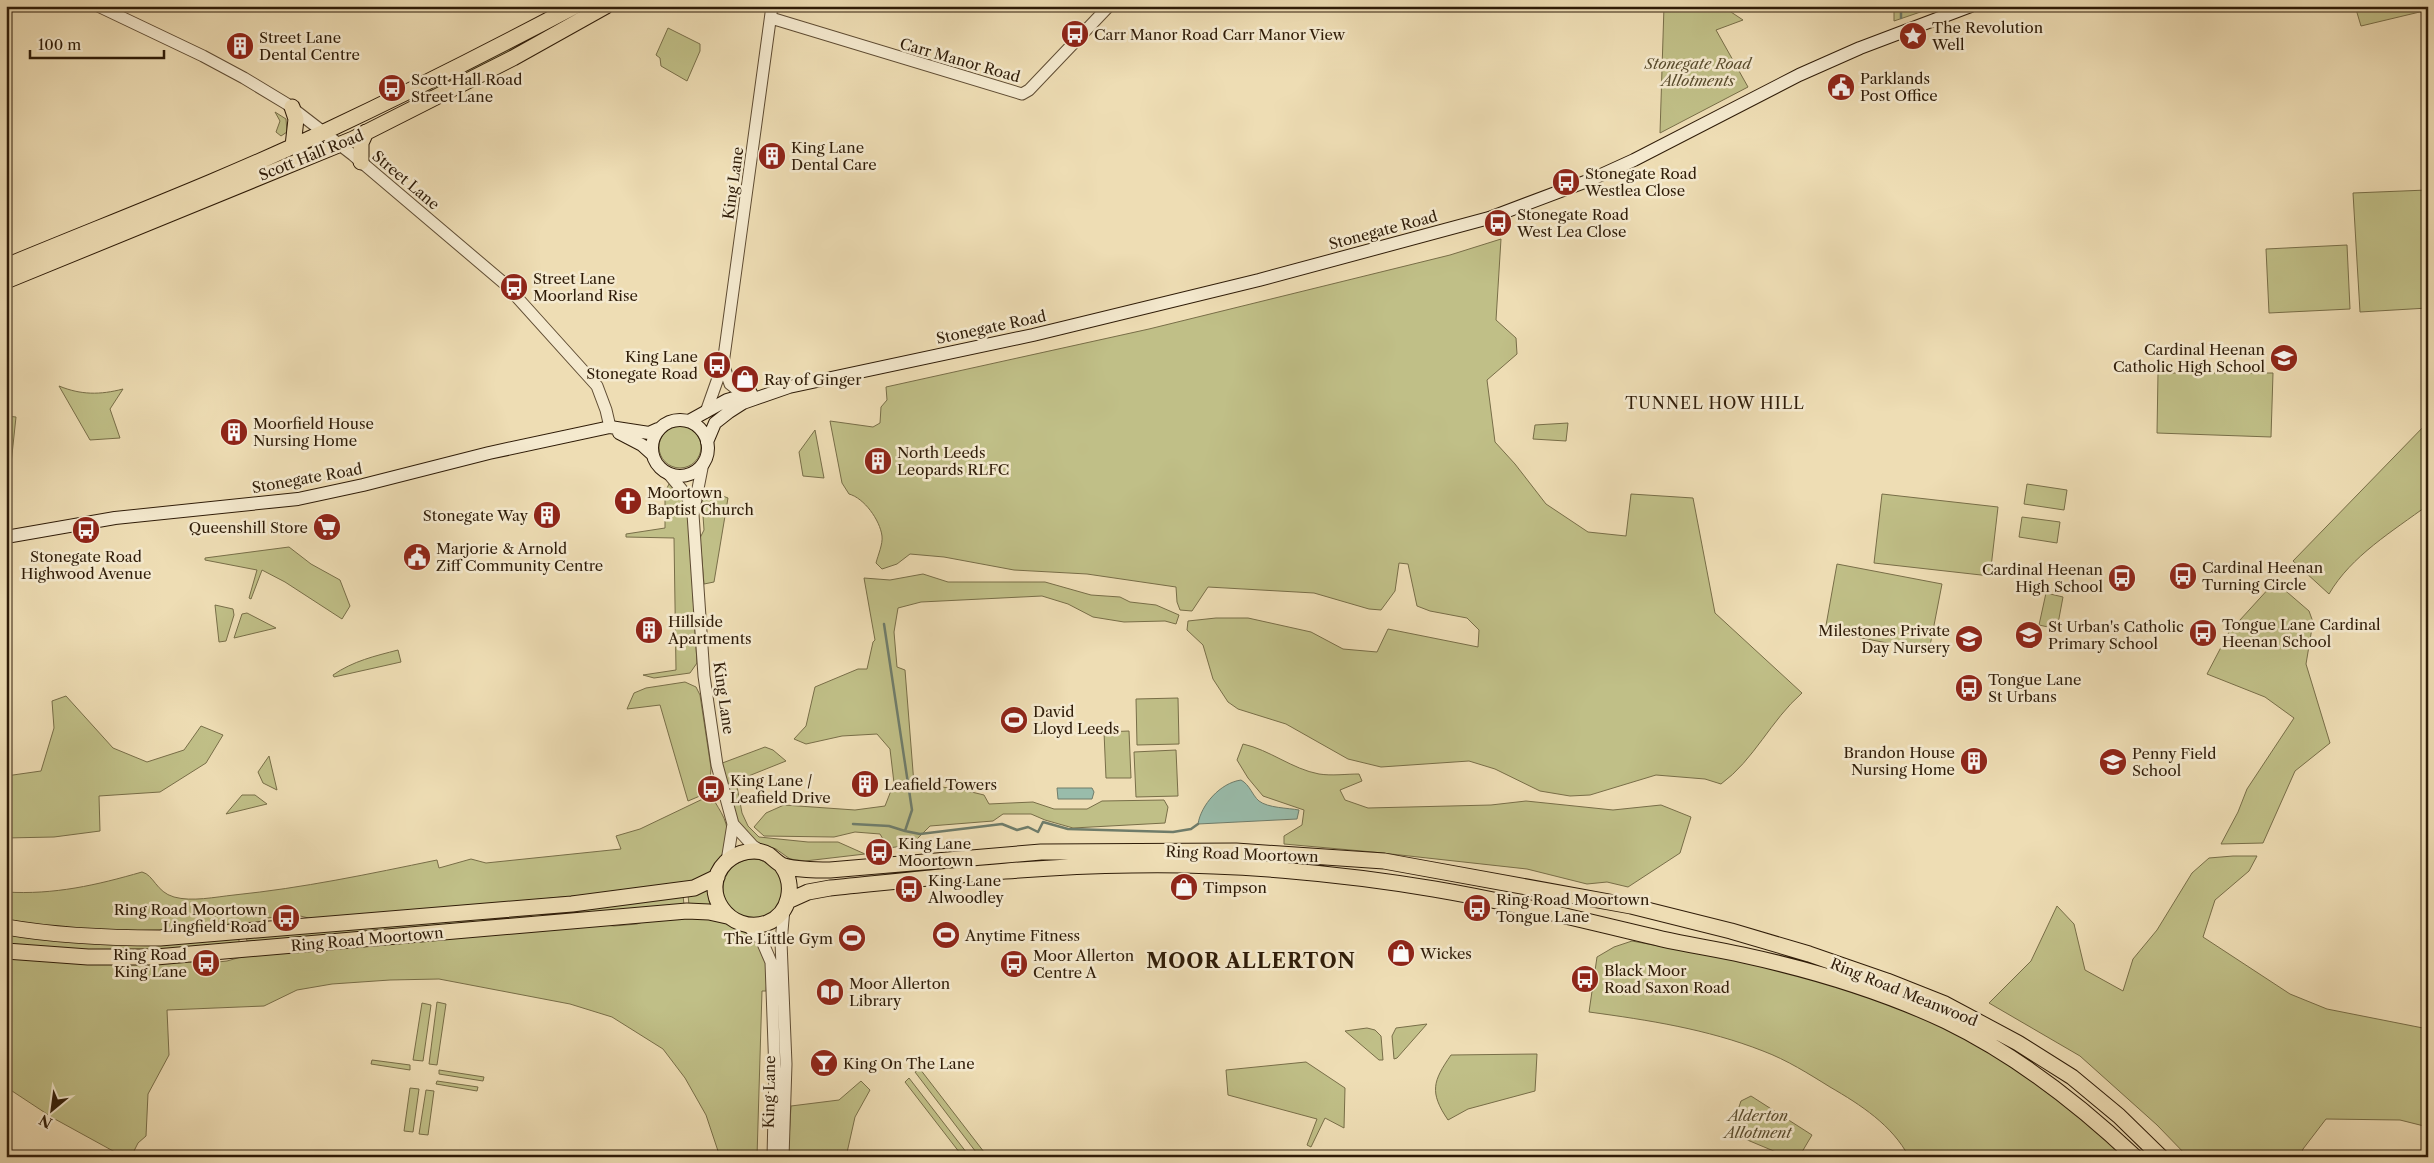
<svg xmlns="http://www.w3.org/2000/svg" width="2434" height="1163" font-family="'Libre Caslon Text',serif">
<rect width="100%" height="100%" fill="#eeddb4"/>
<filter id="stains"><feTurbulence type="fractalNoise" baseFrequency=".004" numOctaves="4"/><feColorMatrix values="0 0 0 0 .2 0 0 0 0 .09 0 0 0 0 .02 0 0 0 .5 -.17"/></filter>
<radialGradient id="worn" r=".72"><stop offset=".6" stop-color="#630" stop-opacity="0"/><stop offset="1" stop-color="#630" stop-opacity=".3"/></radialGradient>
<path fill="#c0bf87" stroke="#786e48" d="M586 6H597L441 88 425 92 384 111Z
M1664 6H1728V10L1743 20 1716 30 1748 87 1660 133Z
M1894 6H1938L1894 21Z
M2355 6H2428V10L2361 26Z
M668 28 700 44V51L687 81 661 66 660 58 656 55Z
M275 112 286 119 287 132 281 136 276 132 280 121Z
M2427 190 2428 308 2360 312 2353 193Z
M1501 239 1496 320 1516 338 1517 354 1487 380 1495 442 1515 464 1546 504 1588 532 1626 536 1631 494 1693 498 1715 613 1802 693C1771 720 1754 760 1721 784L1705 779 1656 775 1590 795 1570 796 1540 791 1495 769 1469 761 1381 767 1348 759 1286 724 1238 709 1228 702 1213 679 1203 645 1187 630 1188 621 1216 618H1248L1311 632 1343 649 1377 652 1388 629 1478 647 1479 630 1467 618 1430 611 1417 606 1408 564 1399 563 1395 591 1381 610 1369 609 1314 593 1208 587 1192 611 1180 610 1177 602 1176 587 1087 574 1014 570 944 557 910 554 897 564 882 569 876 563C878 555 883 544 882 536 880 520 864 498 849 494L842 483 830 421 873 427 880 423 881 407 887 400 886 387 1149 329 1450 255Z
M2347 245 2350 309 2269 313 2266 249Z
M2158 373H2273L2271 437 2157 433Z
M59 386C81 395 100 395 123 389L110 409 120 438 90 440Z
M6 416 16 417 11 464H6Z
M2428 422V505C2393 531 2351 556 2329 594L2293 561Z
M1568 423 1566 441 1533 439 1535 425Z
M659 447a21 21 0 1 1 42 0a21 21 0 1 1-42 0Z
M815 430 824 478 803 476 799 452Z
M670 482 675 487 685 504 689 527 697 663 690 673 654 678 643 675 676 670 674 538 626 537V534L665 528V492Z
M2027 484 2067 490 2064 510 2024 504Z
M715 493 728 498 714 582 704 584 700 538 704 530 702 501 708 495Z
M1882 494 1998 507 1990 576 1874 563Z
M2022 517 2060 522 2057 543 2019 537Z
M289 547 311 564 340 580 350 606 342 619 285 582 262 570 251 599 249 598 257 570 205 560V558Z
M1837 564 1942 584 1929 651 1825 631Z
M923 574 948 582H1045L1091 595 1120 597 1130 602 1156 605 1179 615 1176 624 1165 621 1124 622 1093 617 1068 604 1042 596 921 602 898 608 894 632 897 667 905 670 914 784 959 789 984 795 989 804 1033 802 1054 809H1087L1102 801 1164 800 1168 807 1165 823 1073 828 1045 820 1031 814H1003L993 821 930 826 911 845 888 848 880 834 855 832 834 837 764 836 754 827 766 813 784 805 855 810 885 806 894 783 890 749 877 734 842 736 806 744 794 739 806 726 815 687 858 669H867L873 642 875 640 864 578 890 580Z
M2271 586H2280L2309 611 2313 622 2306 664 2330 743 2295 771 2263 843 2221 844 2238 812 2247 789 2294 718 2265 697 2207 674 2229 632Z
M2046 593 2063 597 2057 629 2039 625Z
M215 605 233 609 234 615 226 641 219 642Z
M247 613 276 628 234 638 242 614Z
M398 650 401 662 334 677 333 675C353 661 375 656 398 650Z
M685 682 696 687 700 695 711 768 710 782 704 784 707 793 688 801 660 705 627 709 634 693 646 688Z
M66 696 113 748 147 762 184 750 201 726 223 735 206 763 160 792 99 796 100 831 54 837 6 838V776L41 771 54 728 52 701Z
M1178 698 1179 744 1137 745 1136 699Z
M1129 731 1131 778H1106L1104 732Z
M1243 744C1270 750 1292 769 1319 774 1332 776 1346 774 1359 774L1362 781 1340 790 1345 800 1368 808 1491 805 1526 801 1613 810 1661 805 1691 817 1680 853 1628 887 1607 882 1587 884 1527 869 1373 852 1284 844V836L1302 825 1304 810 1263 796 1248 778 1237 760Z
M765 747 773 750 786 761 736 781 742 813 748 826 759 837 808 842H838L865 854 805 861 790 859 776 849 745 839 733 824 717 765Z
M1176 750 1178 796 1136 797 1134 752Z
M269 756 277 790 263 783 258 772Z
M242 795H255L267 804 226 814Z
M709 796 711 803 715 802C719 809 724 816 726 824 732 842 717 870 702 879 692 886 672 886 659 888L317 920 296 915 267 918 260 924 164 933 79 930 6 921V892C54 895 97 885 142 872 154 875 156 892 174 897 192 902 215 897 234 895 303 888 369 874 437 860L439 868 471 859 486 863 621 849 616 836 640 829Z
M2233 856H2257L2249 871 2215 900 2203 937 2290 994 2327 1009 2428 1029V1127L2400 1120 2326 1119 2303 1149 2300 1157H2188L2157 1125 2080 1056 1989 1003 2031 961 2057 906 2074 924 2085 970 2123 991 2133 959 2157 930 2192 873 2209 858Z
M723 889a30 30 0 1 1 60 0a30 30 0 1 1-60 0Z
M709 889 712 905H689L688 895Z
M683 895 684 905 254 944 253 941H247L246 937Z
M691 915C718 919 753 927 765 956 769 966 767 980 766 991H762L757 1157H720L706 1115 685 1078 663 1049 612 1017 570 1004 439 979 390 980 332 984 297 990 264 1006 167 1010 169 1055 148 1094 146 1136 138 1143 131 1157H124L53 1118 6 1087V958L87 964 183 960 199 964 227 961 241 957 598 924 614 926 637 924 655 918Z
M6 932 239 938V945L135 953 6 946Z
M1632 941 1734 960 1879 994 1989 1046 2135 1157H1909C1892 1125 1861 1105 1830 1087 1809 1074 1787 1060 1763 1051 1707 1029 1648 1020 1589 1012L1597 957 1614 947Z
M437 1002 446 1004 437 1065 429 1064Z
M422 1003 431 1005 423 1061 413 1060Z
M1427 1024 1397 1058 1394 1059 1392 1036 1396 1028Z
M1367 1028 1375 1030 1381 1036 1383 1060H1379L1345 1031Z
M1537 1054 1535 1091 1468 1109 1448 1120C1429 1092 1433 1081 1451 1055Z
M372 1060 410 1065V1070L371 1064Z
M1306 1062 1345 1088 1344 1128 1325 1118 1311 1147 1307 1145 1317 1119 1228 1095 1226 1070Z
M920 1069 984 1152 979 1156 915 1072Z
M439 1070 484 1077 483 1081 439 1074Z
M909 1078 970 1157H963L905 1082Z
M437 1081 478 1087 477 1091 436 1084Z
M861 1081 870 1090 855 1117 846 1157H788L791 1106 839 1100Z
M410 1088 419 1089 413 1132 404 1131Z
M426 1090 434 1091 428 1135 419 1134Z
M1751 1096 1812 1135 1799 1157H1788L1745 1139 1733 1124 1741 1101Z"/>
<path fill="#99bcab" stroke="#6f7c6a" d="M1241 780C1250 785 1252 795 1259 801 1268 808 1288 808 1299 810L1297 819 1198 824C1201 805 1220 783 1241 780Z
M1057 788H1092L1094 792 1092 799H1058Z"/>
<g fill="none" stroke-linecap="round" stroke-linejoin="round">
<path stroke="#6f7c6a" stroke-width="2.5" d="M1901 6V18
M884 624 912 810 905 831 920 834 1002 824 1017 830 1028 827 1038 832 1043 822 1068 829 1173 832 1191 829 1198 824
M853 824 889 826 905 831"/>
<defs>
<path id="tertiary" d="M98 6 203 56 244 78 287 104 353 155 505 284 597 386 606 410 610 427
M771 18 1022 94 1029 90 1109 6
M723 364 730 384 744 395
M706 412 723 364 772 6
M703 463 693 514 704 676 717 765 733 824 753 846 763 852
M668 473 687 496 693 514
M727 861 733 824
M748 926 762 941 771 962 775 1073 773 1157
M783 1157 786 1064 781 942 784 909"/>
<path id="secondary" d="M652 448a28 28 0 1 1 56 0a28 28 0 1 1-56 0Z
M689 421 727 400 751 393
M619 433 642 445 652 454
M707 442 715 423 729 412 743 403 789 387 1033 335 1259 280 1489 218 1590 180 1634 160 1799 75 1860 48 1971 6
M6 537 115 518 298 499 363 485 489 453 610 427 649 433 658 429"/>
<path id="trunk" d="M292 107 296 119 293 146
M361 162V143L366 132
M6 266C112 222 220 181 324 132 409 92 492 50 575 6
M6 281 353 139 513 58 606 6
M782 866C795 884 791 914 767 923 730 936 697 891 726 862 737 852 756 847 769 855 774 859 778 864 784 866 799 870 814 870 830 870L1041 852 1236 851 1384 861 1631 906 1731 931 1809 954 1887 981 1945 1004 2018 1043 2072 1077 2119 1116 2161 1157
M788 901 808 892 830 888C931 878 1031 866 1132 865 1229 863 1338 873 1434 889 1511 902 1586 921 1662 939 1689 945 1716 949 1743 955 1812 970 1882 991 1946 1021 2016 1055 2079 1104 2135 1157
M6 927C57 936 108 938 160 938L572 904 694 888 717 877
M6 951 88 957H156L687 911 709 912 727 916"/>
</defs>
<use href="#tertiary" stroke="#5f4c33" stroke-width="13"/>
<use href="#secondary" stroke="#2f1c08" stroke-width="14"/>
<use href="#trunk" stroke="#2f1c08" stroke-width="17"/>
<use href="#tertiary" stroke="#f4e9ce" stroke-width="11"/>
<use href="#secondary" stroke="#f4e9ce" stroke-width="12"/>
<use href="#trunk" stroke="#eeddb4" stroke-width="15"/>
</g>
<defs>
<symbol id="bus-disc" viewBox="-11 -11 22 22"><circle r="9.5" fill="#8f2418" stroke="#f4e9ce"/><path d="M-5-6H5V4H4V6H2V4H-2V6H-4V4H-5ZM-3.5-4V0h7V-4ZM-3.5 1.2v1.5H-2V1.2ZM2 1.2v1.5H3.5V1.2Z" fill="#fff"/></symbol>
<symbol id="sight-disc" viewBox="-11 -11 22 22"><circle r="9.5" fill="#8f2418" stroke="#f4e9ce"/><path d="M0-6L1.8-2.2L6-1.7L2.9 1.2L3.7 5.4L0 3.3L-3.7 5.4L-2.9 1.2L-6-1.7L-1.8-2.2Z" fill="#fff"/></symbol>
<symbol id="building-disc" viewBox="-11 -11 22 22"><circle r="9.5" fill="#8f2418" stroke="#f4e9ce"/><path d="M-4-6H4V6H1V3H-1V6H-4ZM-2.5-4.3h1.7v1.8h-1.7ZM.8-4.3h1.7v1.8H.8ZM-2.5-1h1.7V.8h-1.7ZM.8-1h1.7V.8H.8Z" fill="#fff"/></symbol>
<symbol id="civic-disc" viewBox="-11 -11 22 22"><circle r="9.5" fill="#8f2418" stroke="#f4e9ce"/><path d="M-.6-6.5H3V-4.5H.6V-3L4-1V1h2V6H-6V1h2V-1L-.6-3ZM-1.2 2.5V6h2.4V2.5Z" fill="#fff"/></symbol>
<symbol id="school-disc" viewBox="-11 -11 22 22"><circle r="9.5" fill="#8f2418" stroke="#f4e9ce"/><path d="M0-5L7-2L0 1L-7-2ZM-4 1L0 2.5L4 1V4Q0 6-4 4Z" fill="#fff"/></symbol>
<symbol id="shop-disc" viewBox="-11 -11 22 22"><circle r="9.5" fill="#8f2418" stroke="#f4e9ce"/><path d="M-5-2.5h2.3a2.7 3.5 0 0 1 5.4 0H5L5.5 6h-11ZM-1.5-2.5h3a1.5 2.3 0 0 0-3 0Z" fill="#fff"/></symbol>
<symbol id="church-disc" viewBox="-11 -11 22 22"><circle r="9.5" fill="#8f2418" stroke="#f4e9ce"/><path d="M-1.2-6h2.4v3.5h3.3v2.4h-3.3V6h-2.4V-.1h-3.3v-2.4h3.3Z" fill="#fff"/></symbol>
<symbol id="supermarket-disc" viewBox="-11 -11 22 22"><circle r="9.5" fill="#8f2418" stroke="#f4e9ce"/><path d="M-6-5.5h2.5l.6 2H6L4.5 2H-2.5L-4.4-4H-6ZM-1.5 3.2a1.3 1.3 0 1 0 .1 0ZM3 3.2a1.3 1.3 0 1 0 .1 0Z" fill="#fff"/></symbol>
<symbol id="stadium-disc" viewBox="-11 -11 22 22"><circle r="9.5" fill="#8f2418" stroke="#f4e9ce"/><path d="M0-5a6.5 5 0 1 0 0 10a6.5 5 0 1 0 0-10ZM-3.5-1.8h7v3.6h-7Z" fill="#fff"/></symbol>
<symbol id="library-disc" viewBox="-11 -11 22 22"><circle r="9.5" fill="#8f2418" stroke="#f4e9ce"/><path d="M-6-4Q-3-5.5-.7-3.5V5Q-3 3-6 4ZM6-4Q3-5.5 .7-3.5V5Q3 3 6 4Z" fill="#fff"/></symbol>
<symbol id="bar-disc" viewBox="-11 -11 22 22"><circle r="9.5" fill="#8f2418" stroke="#f4e9ce"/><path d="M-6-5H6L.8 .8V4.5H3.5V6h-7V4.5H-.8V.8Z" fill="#fff"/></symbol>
</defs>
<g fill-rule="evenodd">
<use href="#bus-disc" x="1059" y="18" width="32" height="32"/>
<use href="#sight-disc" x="1897" y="20" width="32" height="32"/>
<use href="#building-disc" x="224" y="30" width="32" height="32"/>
<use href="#civic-disc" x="1825" y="71" width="32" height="32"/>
<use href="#bus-disc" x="376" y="72" width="32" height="32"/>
<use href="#building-disc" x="756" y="140" width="32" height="32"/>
<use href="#bus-disc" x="1550" y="166" width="32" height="32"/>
<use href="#bus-disc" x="1482" y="207" width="32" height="32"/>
<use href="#bus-disc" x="498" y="271" width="32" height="32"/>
<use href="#school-disc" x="2268" y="342" width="32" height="32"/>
<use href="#bus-disc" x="701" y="349" width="32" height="32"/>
<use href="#shop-disc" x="729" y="363" width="32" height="32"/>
<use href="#building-disc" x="218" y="416" width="32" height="32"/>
<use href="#building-disc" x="862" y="445" width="32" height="32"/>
<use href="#church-disc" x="612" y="485" width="32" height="32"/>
<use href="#building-disc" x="531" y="499" width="32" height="32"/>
<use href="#supermarket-disc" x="311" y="511" width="32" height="32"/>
<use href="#bus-disc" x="70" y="514" width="32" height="32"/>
<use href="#civic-disc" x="401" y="541" width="32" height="32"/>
<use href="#bus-disc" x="2167" y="560" width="32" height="32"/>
<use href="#bus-disc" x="2106" y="562" width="32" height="32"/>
<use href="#building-disc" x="633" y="614" width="32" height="32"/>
<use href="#bus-disc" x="2187" y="617" width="32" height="32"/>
<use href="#school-disc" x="2013" y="619" width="32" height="32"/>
<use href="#school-disc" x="1953" y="623" width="32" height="32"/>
<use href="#bus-disc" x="1953" y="672" width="32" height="32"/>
<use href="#stadium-disc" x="998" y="704" width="32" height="32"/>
<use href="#building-disc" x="1958" y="745" width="32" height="32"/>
<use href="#school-disc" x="2097" y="746" width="32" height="32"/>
<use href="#building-disc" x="849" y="768" width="32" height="32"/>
<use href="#bus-disc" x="695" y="773" width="32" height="32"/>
<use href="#bus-disc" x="863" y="836" width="32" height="32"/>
<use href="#shop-disc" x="1168" y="871" width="32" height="32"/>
<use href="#bus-disc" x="893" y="873" width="32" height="32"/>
<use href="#bus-disc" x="1461" y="892" width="32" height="32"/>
<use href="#bus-disc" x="270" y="902" width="32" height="32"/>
<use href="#stadium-disc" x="930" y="919" width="32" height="32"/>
<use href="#stadium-disc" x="836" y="922" width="32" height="32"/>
<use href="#shop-disc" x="1385" y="937" width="32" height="32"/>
<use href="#bus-disc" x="190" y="947" width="32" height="32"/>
<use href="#bus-disc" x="998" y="948" width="32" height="32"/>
<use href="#bus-disc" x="1569" y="963" width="32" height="32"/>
<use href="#library-disc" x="814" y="976" width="32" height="32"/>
<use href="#bar-disc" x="808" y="1047" width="32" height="32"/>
</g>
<g text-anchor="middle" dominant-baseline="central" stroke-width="5" stroke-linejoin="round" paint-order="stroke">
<g font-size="15" fill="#2f1c08" stroke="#f4e9ce" text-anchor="start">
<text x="1932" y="27">The Revolution<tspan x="1932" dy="17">Well</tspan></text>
<text x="1094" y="34">Carr Manor Road Carr Manor View</text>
<text x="259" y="37">Street Lane<tspan x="259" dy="17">Dental Centre</tspan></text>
<text x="1860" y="78">Parklands<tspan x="1860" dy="17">Post Office</tspan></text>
<text x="411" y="79">Scott Hall Road<tspan x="411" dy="17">Street Lane</tspan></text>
<text x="791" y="147">King Lane<tspan x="791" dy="17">Dental Care</tspan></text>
<text x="1585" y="173">Stonegate Road<tspan x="1585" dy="17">Westlea Close</tspan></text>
<text x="1517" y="214">Stonegate Road<tspan x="1517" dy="17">West Lea Close</tspan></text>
<text x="533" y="278">Street Lane<tspan x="533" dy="17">Moorland Rise</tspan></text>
<text x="2265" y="349" text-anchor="end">Cardinal Heenan<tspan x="2265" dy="17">Catholic High School</tspan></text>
<text x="698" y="356" text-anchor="end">King Lane<tspan x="698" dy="17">Stonegate Road</tspan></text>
<text x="764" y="379">Ray of Ginger</text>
<text x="253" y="423">Moorfield House<tspan x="253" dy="17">Nursing Home</tspan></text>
<text x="897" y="452">North Leeds<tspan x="897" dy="17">Leopards RLFC</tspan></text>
<text x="647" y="492">Moortown<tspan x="647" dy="17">Baptist Church</tspan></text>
<text x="528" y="515" text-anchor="end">Stonegate Way</text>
<text x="308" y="527" text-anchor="end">Queenshill Store</text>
<text x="436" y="548">Marjorie &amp; Arnold<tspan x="436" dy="17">Ziff Community Centre</tspan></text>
<text x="86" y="556" text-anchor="middle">Stonegate Road<tspan x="86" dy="17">Highwood Avenue</tspan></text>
<text x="2202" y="567">Cardinal Heenan<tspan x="2202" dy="17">Turning Circle</tspan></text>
<text x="2103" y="569" text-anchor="end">Cardinal Heenan<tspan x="2103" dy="17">High School</tspan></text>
<text x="668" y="621">Hillside<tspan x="668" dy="17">Apartments</tspan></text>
<text x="2222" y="624">Tongue Lane Cardinal<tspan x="2222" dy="17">Heenan School</tspan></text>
<text x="2048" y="626">St Urban's Catholic<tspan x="2048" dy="17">Primary School</tspan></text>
<text x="1950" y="630" text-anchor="end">Milestones Private<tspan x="1950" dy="17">Day Nursery</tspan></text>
<text x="1988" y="679">Tongue Lane<tspan x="1988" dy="17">St Urbans</tspan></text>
<text x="1033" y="711">David<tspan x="1033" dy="17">Lloyd Leeds</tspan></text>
<text x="1955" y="752" text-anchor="end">Brandon House<tspan x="1955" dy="17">Nursing Home</tspan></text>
<text x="2132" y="753">Penny Field<tspan x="2132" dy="17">School</tspan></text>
<text x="730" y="780">King Lane /<tspan x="730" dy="17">Leafield Drive</tspan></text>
<text x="884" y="784">Leafield Towers</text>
<text x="898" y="843">King Lane<tspan x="898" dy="17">Moortown</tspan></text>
<text x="928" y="880">King Lane<tspan x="928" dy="17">Alwoodley</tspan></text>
<text x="1203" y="887">Timpson</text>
<text x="1496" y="899">Ring Road Moortown<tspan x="1496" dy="17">Tongue Lane</tspan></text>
<text x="267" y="909" text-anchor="end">Ring Road Moortown<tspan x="267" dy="17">Lingfield Road</tspan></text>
<text x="965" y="935">Anytime Fitness</text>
<text x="833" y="938" text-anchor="end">The Little Gym</text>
<text x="1420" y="953">Wickes</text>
<text x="187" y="954" text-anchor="end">Ring Road<tspan x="187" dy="17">King Lane</tspan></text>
<text x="1033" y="955">Moor Allerton<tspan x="1033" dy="17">Centre A</tspan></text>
<text x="1604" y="970">Black Moor<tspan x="1604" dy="17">Road Saxon Road</tspan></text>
<text x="849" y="983">Moor Allerton<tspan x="849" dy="17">Library</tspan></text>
<text x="843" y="1063">King On The Lane</text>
</g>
<g font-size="15" fill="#2f1c08" stroke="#f4e9ce">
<text transform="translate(960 60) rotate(16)">Carr Manor Road</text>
<text transform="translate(311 155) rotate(-22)">Scott Hall Road</text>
<text transform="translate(406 180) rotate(40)">Street Lane</text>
<text transform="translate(733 183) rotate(-82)">King Lane</text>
<text transform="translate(1383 230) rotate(-15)">Stonegate Road</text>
<text transform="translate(991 327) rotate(-12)">Stonegate Road</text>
<text transform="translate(307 478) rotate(-10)">Stonegate Road</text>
<text transform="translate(724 698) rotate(82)">King Lane</text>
<text transform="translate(1242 854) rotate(2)">Ring Road Moortown</text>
<text transform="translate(367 939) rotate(-5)">Ring Road Moortown</text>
<text transform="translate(1904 992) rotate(22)">Ring Road Meanwood</text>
<text transform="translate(769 1092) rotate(-89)">King Lane</text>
</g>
<g font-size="15" font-style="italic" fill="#5a4d2e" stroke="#f4e9ce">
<text x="1698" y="63">Stonegate Road<tspan x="1698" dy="17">Allotments</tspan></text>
<text x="1758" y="1115">Alderton<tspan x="1758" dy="17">Allotment</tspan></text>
</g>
<g font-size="16" letter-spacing="1" fill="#2f1c08" stroke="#f4e9ce">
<text x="1715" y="403">TUNNEL HOW HILL</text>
</g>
<g font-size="20" font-weight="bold" letter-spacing="1" fill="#2f1c08" stroke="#f4e9ce">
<text x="1251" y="961">MOOR ALLERTON</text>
</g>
</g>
<rect width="2434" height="1163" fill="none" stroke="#eeddb4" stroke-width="25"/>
<rect x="8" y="8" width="2419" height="1148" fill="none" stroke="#2f1c08" stroke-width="2.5"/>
<rect x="12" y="12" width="2409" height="1138" fill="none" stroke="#2f1c08"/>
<g transform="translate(52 1110) rotate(209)" stroke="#f4e9ce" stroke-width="4" paint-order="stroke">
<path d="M0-4L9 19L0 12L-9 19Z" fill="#2f1c08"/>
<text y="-8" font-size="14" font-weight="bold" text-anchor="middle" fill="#2f1c08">N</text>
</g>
<path d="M30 50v8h134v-8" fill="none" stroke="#2f1c08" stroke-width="2.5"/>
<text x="38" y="50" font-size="15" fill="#2f1c08" stroke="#f4e9ce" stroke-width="4" paint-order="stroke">100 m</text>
<rect width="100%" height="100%" filter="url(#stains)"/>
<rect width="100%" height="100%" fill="url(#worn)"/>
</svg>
